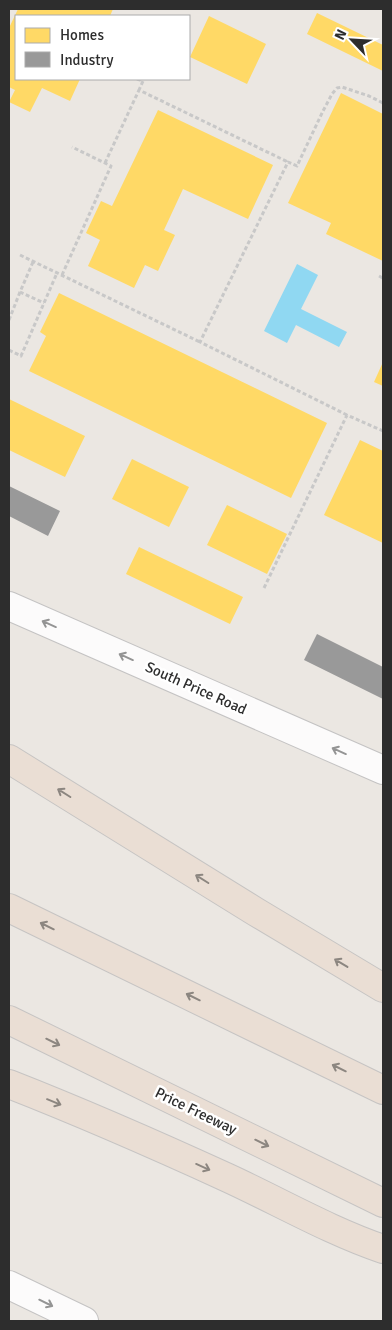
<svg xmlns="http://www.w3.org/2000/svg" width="392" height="1330" font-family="Signika,sans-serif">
<rect width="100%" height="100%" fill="#ebe7e2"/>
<path fill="#90d8f2" d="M297 264 318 275 301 309 347 332 339 347 296 325 287 343 264 331Z"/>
<path fill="#ffd966" d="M18 9H113L110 16H16V79H80L70 101 42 88 30 112 9 102 15 90 9 87V28Z
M317 13 383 45V71L307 34Z
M209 16 266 44 247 84 190 57Z
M341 93 383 114V261L326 234 331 223 288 203Z
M158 110 273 165 248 219 183 189 164 230 175 235 158 271 145 265 134 288 88 266 100 240 86 233 101 201 112 206Z
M59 293 327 423 291 498 29 371 46 336 40 332Z
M383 362V386L374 382Z
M9 399 85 436 65 477 9 450Z
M360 440 383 451V543L324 515Z
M132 459 189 487 169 527 112 499Z
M227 505 287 534 267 574 207 545Z
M139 547 243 597 230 624 126 574Z"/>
<path fill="#999" d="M9 486 60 511 48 536 9 516Z
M317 634 383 667V699L304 660Z"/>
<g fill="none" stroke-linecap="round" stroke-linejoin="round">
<defs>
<path id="secondary" d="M9 606 383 770
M9 1285 84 1321"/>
<path id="motorway" d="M9 759 256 912 383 988
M9 908 383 1090
M9 1020 383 1203
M9 1084C83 1113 156 1145 228 1178 280 1202 330 1231 383 1249"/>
</defs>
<use href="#secondary" stroke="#c4c3c3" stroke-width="30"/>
<use href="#motorway" stroke="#c6c4c3" stroke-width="30"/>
<path stroke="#c8c8c8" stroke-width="3" stroke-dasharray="4 2.5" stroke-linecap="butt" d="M137 79 143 81 139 90
M105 163 139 90 288 162
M20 255 200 342
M33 262 20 292 44 303
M62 275 111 166 72 147
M379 276 383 278
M9 320 20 292
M9 350 21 356 57 273
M347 415 200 342 288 162 297 166 323 111 332 94 337 88 342 87 369 96 383 103
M264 588 347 415 383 431"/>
<use href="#secondary" stroke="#fcfbfb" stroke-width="28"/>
<use href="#motorway" stroke="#eaded4" stroke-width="28"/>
</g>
<defs><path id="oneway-shaft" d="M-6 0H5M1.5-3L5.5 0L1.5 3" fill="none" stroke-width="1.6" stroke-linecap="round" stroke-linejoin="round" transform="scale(1.25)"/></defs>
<g stroke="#949494">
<use href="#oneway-shaft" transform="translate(49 624) rotate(-156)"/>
<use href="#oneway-shaft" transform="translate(126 657) rotate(-156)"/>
<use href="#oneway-shaft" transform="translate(339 751) rotate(-156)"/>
<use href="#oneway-shaft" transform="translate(46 1303) rotate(26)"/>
</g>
<g stroke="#8c8680">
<use href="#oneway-shaft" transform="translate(64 793) rotate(-148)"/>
<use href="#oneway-shaft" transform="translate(202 879) rotate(-148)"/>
<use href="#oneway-shaft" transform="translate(47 926) rotate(-154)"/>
<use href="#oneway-shaft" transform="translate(341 963) rotate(-149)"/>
<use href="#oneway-shaft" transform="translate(193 997) rotate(-154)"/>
<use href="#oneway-shaft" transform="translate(53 1042) rotate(26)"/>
<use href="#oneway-shaft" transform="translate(339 1068) rotate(-154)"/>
<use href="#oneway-shaft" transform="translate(54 1102) rotate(22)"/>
<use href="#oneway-shaft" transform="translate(262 1143) rotate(26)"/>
<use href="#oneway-shaft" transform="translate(203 1167) rotate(24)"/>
</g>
<g text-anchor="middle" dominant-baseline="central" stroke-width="5" stroke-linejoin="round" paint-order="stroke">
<g font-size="15" fill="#2d2d2d" stroke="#fff">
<text transform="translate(196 688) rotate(24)">South Price Road</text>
<text transform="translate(196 1111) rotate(26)">Price Freeway</text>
</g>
</g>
<rect width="392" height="1330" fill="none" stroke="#2d2d2d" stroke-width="20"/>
<rect x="15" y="15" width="175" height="65" fill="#ffffff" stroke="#ababab"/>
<rect x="25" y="28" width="25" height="15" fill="#ffd966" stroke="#ababab"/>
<text x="60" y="40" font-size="15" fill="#2d2d2d">Homes</text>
<rect x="25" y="52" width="25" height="15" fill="#999999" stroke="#ababab"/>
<text x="60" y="65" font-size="15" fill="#2d2d2d">Industry</text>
<g transform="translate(352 40) rotate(295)" stroke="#ffffff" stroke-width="4" paint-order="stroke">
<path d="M0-4L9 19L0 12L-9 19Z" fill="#2d2d2d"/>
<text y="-8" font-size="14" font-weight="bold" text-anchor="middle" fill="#2d2d2d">N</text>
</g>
</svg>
